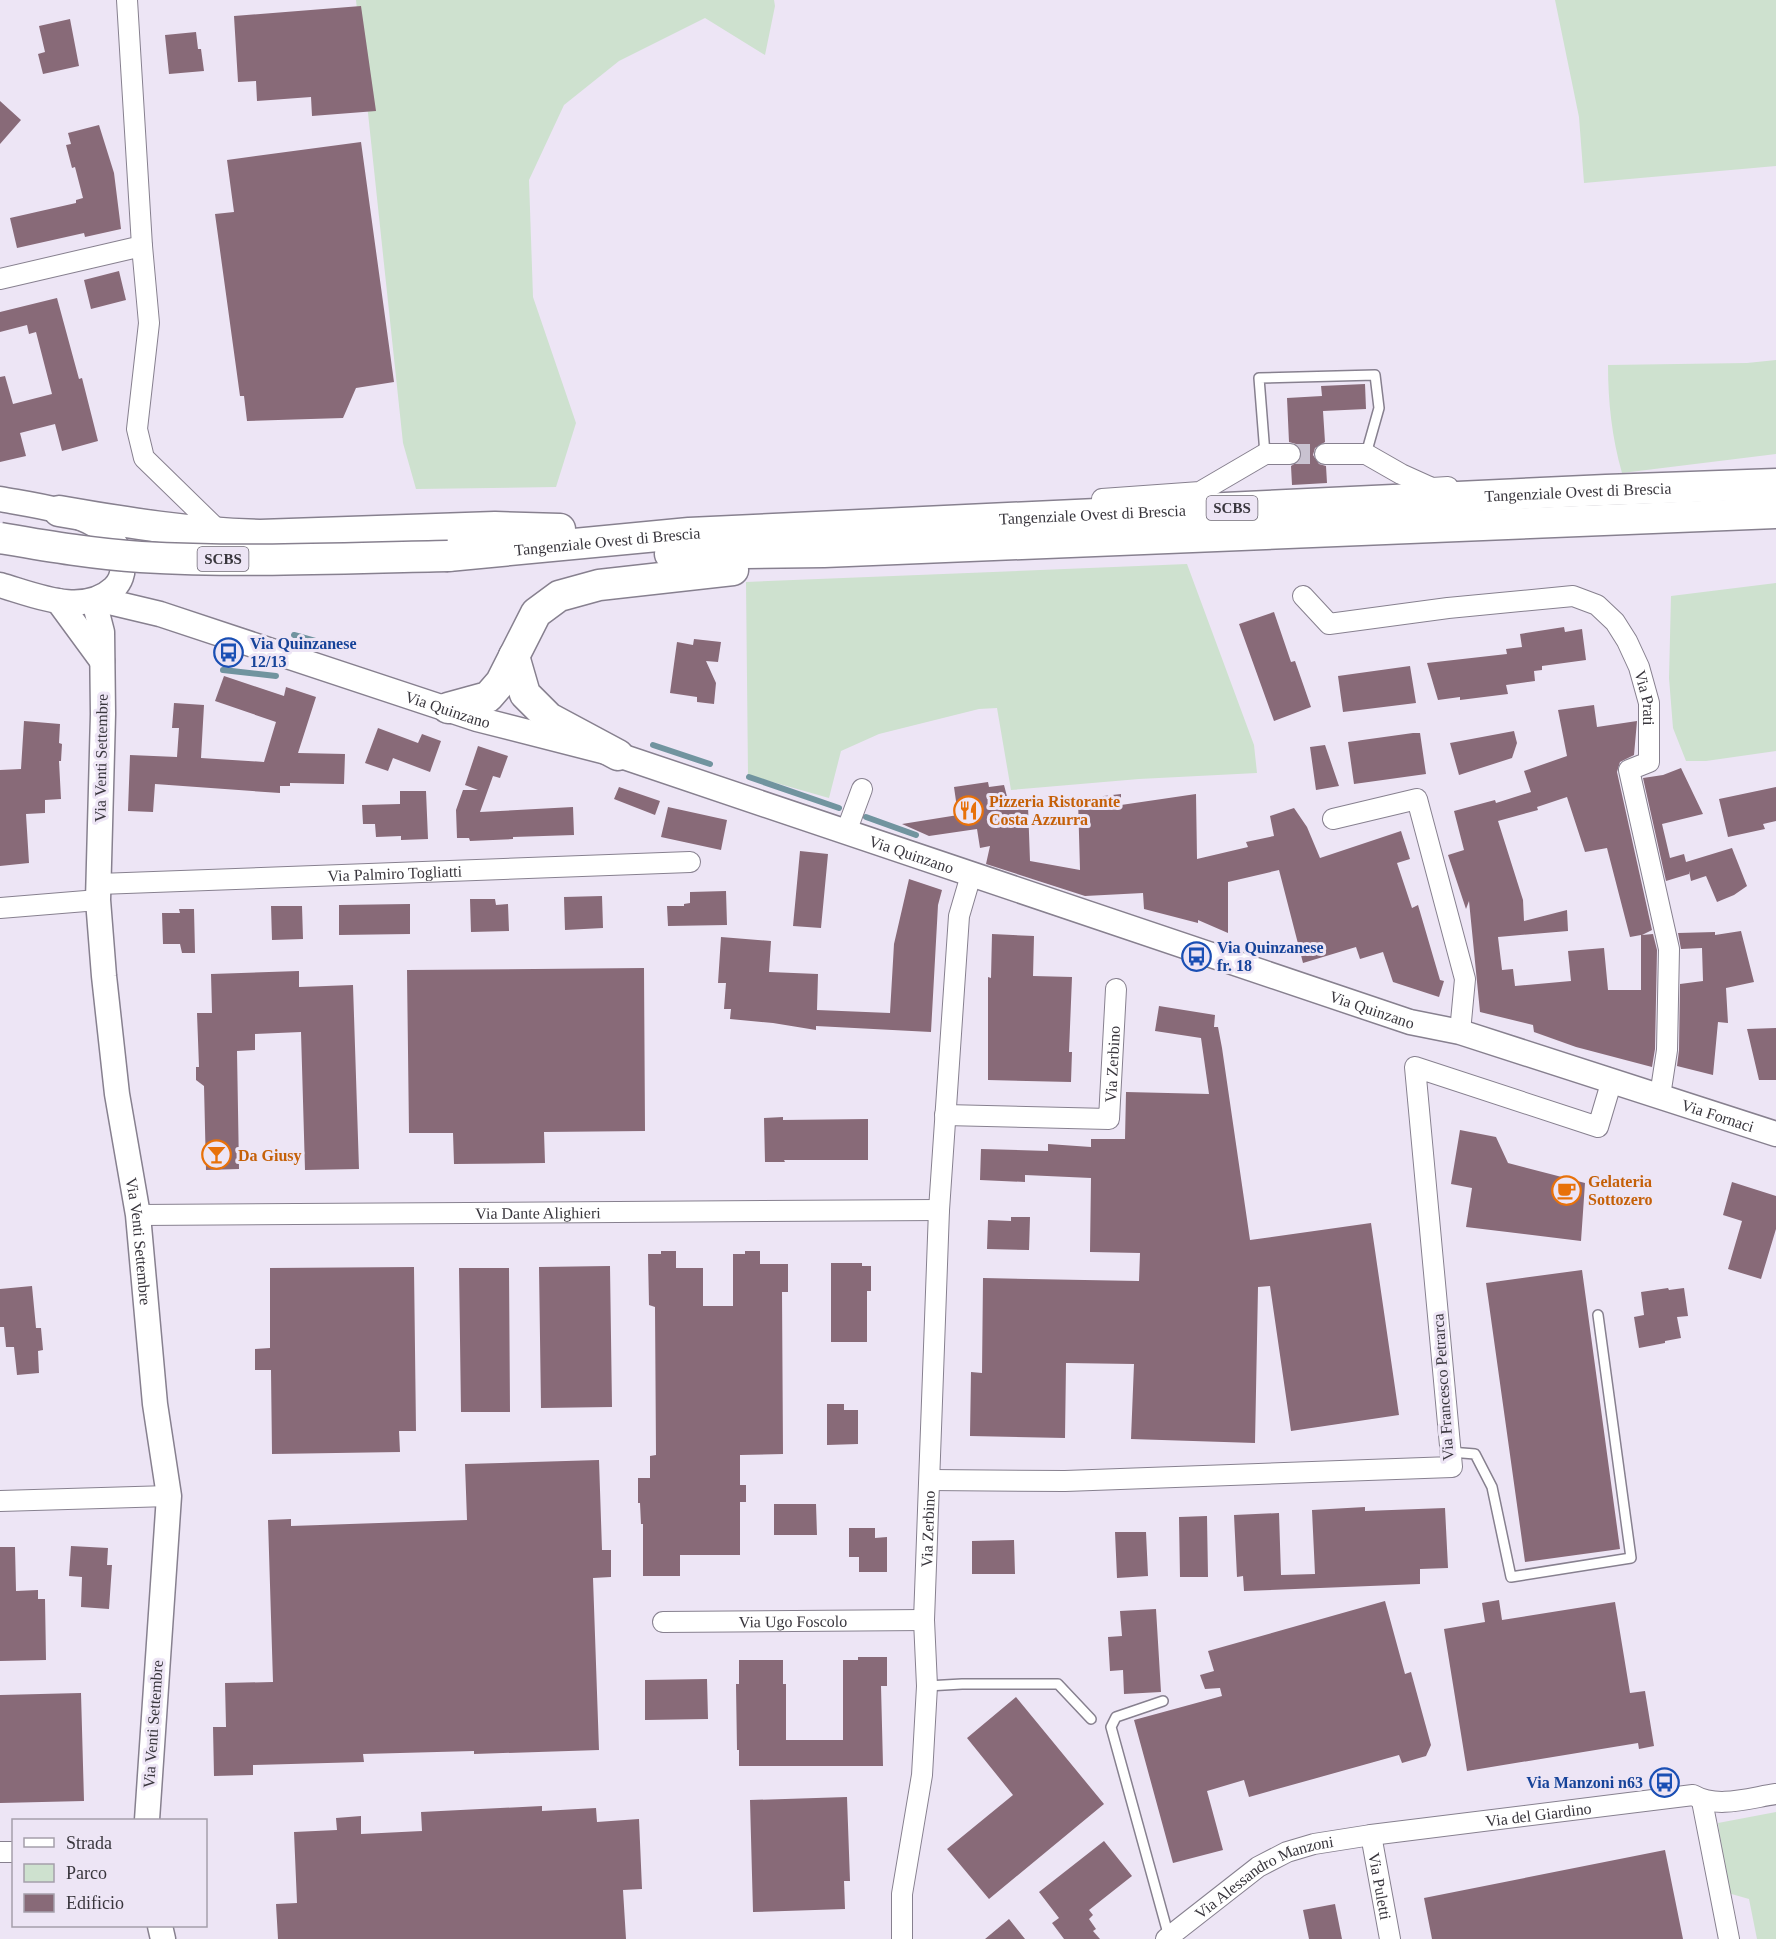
<svg xmlns="http://www.w3.org/2000/svg" width="1776" height="1939" font-family="Georgia,serif">
<rect width="100%" height="100%" fill="#ede5f5"/>
<path fill="#cee1cf" d="M356 0H774L775 6 765 55 705 18 619 61 564 105 529 180 533 297 576 423 556 487 416 489 403 443Z
M1555 0H1776V166L1584 183 1579 117Z
M1776 360V454L1622 473C1612 438 1608 402 1608 365L1747 363Z
M1187 564 1254 745 1257 773 1139 779 1011 790 997 708 979 709 879 734 841 751 829 798 748 775 746 582Z
M1776 583V751L1706 761H1686L1673 728 1669 678 1671 596Z
M1776 1812V1939H1757L1749 1899 1728 1893 1718 1823Z"/>
<g fill="none" stroke-linecap="round" stroke-linejoin="round">
<path stroke="#71949f" stroke-width="6" d="M294 635 333 646
M223 670 276 676
M653 745 710 764
M749 777 839 808
M866 817 916 835"/>
</g>
<path fill="#886a78" fill-rule="evenodd" d="M361 6 376 111 312 116 311 97 257 101 256 81 238 82 234 16Z
M70 19 79 66 43 74 38 54 45 52 39 26Z
M196 32 198 49H201L204 71 169 74 165 35Z
M0 101 21 120 0 144Z
M99 125 114 173 121 229 85 237 84 233 17 248 10 218 76 203V200L83 198 75 167 72 168 66 145 71 144 68 133Z
M361 142 394 382 356 388 343 418 247 421 244 396H240L215 214 234 212 227 160Z
M119 271 126 300 91 309 84 280Z
M57 298 79 379 82 378 98 441 62 451 55 424 20 433 26 456 0 462V377L5 376 13 404 52 394 36 332 29 334 27 325 0 332V312Z
M1365 384 1366 409 1323 411 1325 442 1315 448 1313 455 1319 464 1326 466 1327 483 1292 485 1291 466 1300 460 1302 453 1296 444 1289 442 1287 398 1322 396 1321 386Z
M1274 612 1291 662 1295 661 1311 707 1274 721 1239 624Z
M1564 627 1565 632 1582 629 1586 660 1542 666V670L1534 671 1535 681 1506 685 1508 694 1460 700V697L1438 700 1427 663 1507 654 1506 649 1522 647 1520 634Z
M694 639 721 642 718 662 706 661 716 683 714 704 697 702V697L670 693 677 642 693 645Z
M1410 666 1416 703 1343 712 1338 676Z
M224 676 284 696 286 687 316 697 298 753 345 754 344 784 290 783V786H280V793L155 784 153 812 128 811 130 755 177 757 179 728H172L174 703 204 705 201 758 264 762 276 722 215 701Z
M1594 705 1597 727 1637 721 1634 755 1620 762 1617 772 1652 930 1642 935 1653 934 1657 950 1655 1049 1652 1067 1576 1047 1534 1032 1533 1025 1480 1012 1469 901 1466 909 1448 855 1464 850 1454 811 1495 800 1496 803 1531 792 1524 771 1567 756 1558 710ZM1567 797 1585 852 1607 848 1630 937 1641 935V990H1608L1604 948 1568 951 1571 981 1515 986 1513 969 1502 970 1498 937 1568 931 1567 910 1524 921 1523 900 1498 821 1538 810 1537 807Z
M24 721 60 724 59 743 62 744 61 761H59L61 799 45 800V813L26 814 29 863 0 866V770L21 769Z
M378 728 418 743 422 734 441 741 430 772 393 758 388 771 365 763Z
M1514 731 1517 743 1512 758 1459 775 1450 743Z
M1413 733H1420L1426 774 1354 784 1348 742Z
M1325 745 1339 786 1316 790 1310 747Z
M478 746 508 756 500 778 493 776 480 812 573 807 574 835 513 837V839L470 841 469 838H457L456 810 463 790H478L465 785Z
M1681 768 1703 814 1662 824 1670 858 1684 854 1686 862 1732 848 1747 886 1734 895 1717 902 1706 876 1691 881 1689 871V874L1666 881 1643 778 1663 775Z
M988 782 989 787 1004 785 1010 808 1028 806 1030 861 1080 870 1078 799 1121 794V805L1196 794 1197 859 1248 847 1246 842 1274 836 1270 816 1294 808 1307 827 1320 858 1401 831 1410 859 1397 863 1412 908 1418 905 1440 980 1444 981 1439 997 1393 982 1383 952 1360 959 1356 947 1303 963 1279 870 1228 882V933L1198 920V923L1144 909 1143 893 1085 896 986 864 990 846 980 848 977 829 929 836 902 824 958 815 954 787Z
M619 787 660 801 655 815 614 799Z
M1776 787V821L1763 824 1765 829 1728 837 1719 799Z
M400 791H426L428 839 401 840V836L376 837 375 824H363L362 805 400 804Z
M668 807 727 820 721 850 661 837Z
M800 851 828 854 821 928 793 926Z
M909 879 942 890 938 905 931 1032 816 1026V1030L773 1023 730 1019 731 1009H724L726 983H718L721 937 771 941 769 972 818 974 817 1010 890 1013 894 944Z
M726 891 727 925 668 926 667 906H684V904L690 903V892Z
M602 896 603 928 565 930 564 897Z
M470 899H495L496 905 508 904 509 931 471 932Z
M410 904V934L339 935V905Z
M271 906H302L303 939 272 940Z
M179 909H194L195 953H182L180 944H163L162 913H180Z
M1741 931 1754 982 1726 988 1728 1023 1718 1022 1713 1075 1677 1066 1679 1050 1680 984 1703 981 1702 948 1681 949 1678 933 1715 932V935Z
M992 934 1034 936 1033 976 1072 977 1069 1052H1072L1071 1082 988 1080V977L991 978Z
M644 968 645 1131 544 1132 545 1163 454 1164 453 1133H409L407 970Z
M299 971V987L353 985 359 1169 305 1170 301 1032 255 1034V1050L237 1051 239 1169 206 1170 204 1086 196 1080V1067H199L197 1013H212L211 974Z
M1159 1006 1215 1015 1214 1027H1218L1222 1048 1250 1240 1371 1223 1399 1415 1291 1431 1270 1286 1258 1287 1255 1443 1131 1439 1134 1364 1066 1363 1065 1438 970 1436 971 1372 982 1373 983 1278 1139 1281 1140 1253 1090 1252 1091 1178 1025 1175V1182L980 1180 981 1149 1048 1151V1144L1091 1147V1139H1125L1126 1092 1209 1094 1201 1038 1155 1031Z
M1776 1028V1080H1759L1747 1029Z
M783 1117V1120L868 1119V1160H784L785 1162H765L764 1118Z
M1460 1130 1496 1137 1508 1163 1585 1183 1581 1241 1466 1227 1472 1188 1451 1184Z
M1732 1182 1776 1196V1229L1761 1279 1728 1269 1742 1221 1723 1215Z
M1011 1217H1030L1029 1250 987 1249 988 1220 1011 1221Z
M661 1251H676V1268H703V1306H733V1254H745V1251H760V1264H788V1292H782L783 1454 740 1455V1485H746V1502H740V1555H680V1576H643V1524H641L640 1503H638V1478H650V1456L656 1455 655 1307 649 1305 648 1254H661Z
M831 1263H862V1266H871V1291H867V1342H831Z
M610 1266 612 1407 541 1408 539 1267Z
M414 1267 416 1431H399L400 1452 272 1454 271 1370H255V1349L270 1348V1268Z
M459 1268H509L510 1412H461Z
M1582 1270 1620 1549 1525 1562 1486 1283Z
M32 1286 36 1328H41L43 1350 38 1351 39 1373 17 1375 14 1347H6L4 1327H0V1289Z
M1668 1288 1669 1290 1684 1288 1688 1316 1677 1317 1681 1338 1665 1341V1343L1639 1348 1634 1317 1644 1315 1641 1292Z
M827 1404H844V1410H858V1444L827 1445Z
M599 1460 602 1550H611V1577L593 1578 599 1750 474 1754V1751L363 1754 364 1762 253 1765V1775L214 1776 213 1727H226L225 1683 273 1682 268 1520 291 1519V1526L467 1520 465 1464Z
M774 1504H816L817 1535H774Z
M1365 1507V1511L1445 1508 1448 1568 1420 1569V1584L1244 1591 1243 1576 1237 1577 1234 1515 1279 1513 1281 1575 1315 1574 1312 1510Z
M1207 1516 1208 1577H1180L1179 1517Z
M849 1528H875V1538L887 1537V1572H859V1557H849Z
M1115 1532H1146L1148 1576 1117 1578Z
M1014 1540 1015 1574H972V1541Z
M71 1546 108 1548 107 1565H112L109 1609 81 1607 82 1577 69 1576Z
M0 1547H15L16 1591 38 1590V1599H45L46 1660 0 1661Z
M1499 1600 1502 1620 1615 1602 1630 1693 1645 1691 1654 1746 1639 1749 1638 1743 1467 1771 1444 1629 1485 1622 1482 1603Z
M1385 1601 1405 1674 1411 1672 1431 1745 1426 1756 1402 1763 1399 1755 1249 1797 1244 1780 1207 1791 1223 1850 1173 1863 1134 1720 1222 1696 1220 1688 1205 1689 1200 1675 1214 1671 1208 1651Z
M1156 1609 1161 1692 1124 1694 1123 1670 1110 1671 1108 1637 1122 1636 1120 1611Z
M858 1657H887V1686H881L883 1766H739V1750H737L736 1684H739V1660H783V1684H786V1740H843V1660H858Z
M707 1679 708 1719 645 1720V1680Z
M81 1693 84 1801 0 1803V1695Z
M1016 1697 1104 1804 989 1899 947 1849 1013 1795 967 1738Z
M847 1797 850 1881H844L845 1909 753 1912 750 1800Z
M542 1806V1811L596 1808 597 1822 639 1819 642 1889 623 1890 626 1939H278L276 1904 297 1903 294 1832 337 1830 336 1818 361 1816V1834L422 1831 421 1812Z
M1104 1841 1132 1876 1089 1910 1093 1915 1089 1919 1096 1929 1093 1931 1100 1939H1064L1052 1923 1059 1918 1039 1892Z
M1665 1850 1683 1939H1432L1424 1898Z
M1335 1904 1342 1939H1309L1303 1910Z
M1009 1919 1025 1939H985Z"/>
<g fill="none" stroke-linecap="round" stroke-linejoin="round">
<path stroke="#c9c2d0" stroke-width="20" stroke-dasharray="20 10" stroke-linecap="butt" d="M1290 454H1325"/>
<defs>
<path id="service" d="M1265 454 1259 378 1375 375 1379 408 1366 454
M1450 1452 1475 1454 1492 1487 1511 1577 1631 1558 1598 1315
M927 1686 962 1684H1058L1091 1719
M1163 1701 1116 1717 1111 1727 1169 1937"/>
<g id="minor">
<path d="M142 246 149 323 137 429 144 458 222 534"/>
<path d="M0 279 142 246 127 0"/>
<path d="M1325 454H1366L1401 474 1432 488 1448 487"/>
<path d="M1102 499 1200 492 1265 454H1290"/>
<path id="s1" d="M1303 596 1329 624 1448 608 1573 596 1597 605 1615 622 1627 641 1639 667 1649 703V762L1629 770 1669 949 1667 1050 1660 1096"/>
<path d="M1333 819 1417 799 1465 979 1460 1032"/>
<path d="M846 832 862 789"/>
<path id="s2" d="M99 884 690 862"/>
<path d="M0 908 98 900"/>
<path id="s3" d="M945 1115 1109 1119 1116 989"/>
<path id="s4" d="M138 1215 939 1210"/>
<path d="M930 1480 1065 1481 1452 1467 1415 1067 1598 1127 1612 1080"/>
<path d="M0 1501 169 1496"/>
<path id="s5" d="M663 1622 924 1620"/>
<path d="M1702 1801 1729 1939"/>
<path id="s6" d="M1371 1835 1390 1939"/>
<path d="M0 1852H14"/>
<path id="s7" d="M902 1939V1894L922 1775 927 1686 924 1620 939 1210 959 916 971 875"/>
<path id="s8" d="M1166 1939 1258 1867 1287 1852 1314 1844 1371 1835 1693 1795C1717 1809 1749 1798 1776 1794"/>
</g>
<g id="tertiary">
<path d="M0 499C32 505 69 509 97 526 111 534 120 548 122 563 124 573 120 582 114 588 83 617 35 595 0 585"/>
<path id="s9" d="M97 599 160 614 477 719 618 755 1410 1022 1460 1032 1776 1134"/>
<path d="M58 601 102 661"/>
<path id="s10" d="M94 601 102 632 103 714 98 900 104 976 117 1094 138 1215 155 1404 169 1496 147 1820"/>
<path d="M160 1926 163 1939"/>
</g>
<g id="primary">
<path d="M59 511C128 523 190 533 260 535L495 527 560 529"/>
<path d="M670 554 824 552 1776 513"/>
<path id="s11" d="M448 556 689 533 1606 490 1776 484"/>
<path d="M514 656 525 694 549 718 618 755"/>
<path d="M448 708 488 697 501 682 536 613 559 596 599 585 733 570"/>
</g>
</defs>
<use href="#service" stroke="#87808f" stroke-width="12"/>
<use href="#minor" stroke="#87808f" stroke-width="22"/>
<use href="#tertiary" stroke="#87808f" stroke-width="27"/>
<use href="#primary" stroke="#87808f" stroke-width="33"/>
<use href="#service" stroke="#fff" stroke-width="9"/>
<use href="#minor" stroke="#fff" stroke-width="20"/>
<use href="#tertiary" stroke="#fff" stroke-width="24"/>
<use href="#primary" stroke="#fff" stroke-width="30"/>
<defs>
<path id="primary-bridge" d="M0 538C47 546 93 554 141 557 243 563 346 558 448 556"/>
</defs>
<use href="#primary-bridge" stroke="#87808f" stroke-width="33" stroke-linecap="butt"/>
<use href="#primary-bridge" stroke="#fff" stroke-width="30"/>
</g>
<defs>
<symbol id="bus-ring" viewBox="-11 -11 22 22"><circle r="9.5" fill="#ede5f5" stroke="#1a4fb4" stroke-width="1.5"/><path d="M-5-6H5V4H4V6H2V4H-2V6H-4V4H-5ZM-3.5-4V0h7V-4ZM-3.5 1.2v1.5H-2V1.2ZM2 1.2v1.5H3.5V1.2Z" fill="#1a4fb4"/></symbol>
<symbol id="restaurant-ring" viewBox="-11 -11 22 22"><circle r="9.5" fill="#ede5f5" stroke="#e8710a" stroke-width="1.5"/><path d="M-5-6h1v4h1v-4h1v4h1v-4h1v5L-1.5 .5V6h-2V.5L-5-1ZM5-6V6H3V1.5H1.5Q1.5-4 5-6Z" fill="#e8710a"/></symbol>
<symbol id="bar-ring" viewBox="-11 -11 22 22"><circle r="9.5" fill="#ede5f5" stroke="#e8710a" stroke-width="1.5"/><path d="M-6-5H6L.8 .8V4.5H3.5V6h-7V4.5H-.8V.8Z" fill="#e8710a"/></symbol>
<symbol id="cafe-ring" viewBox="-11 -11 22 22"><circle r="9.5" fill="#ede5f5" stroke="#e8710a" stroke-width="1.5"/><path d="M-5.5-4.5H6V0H3Q3 3.5 0 3.5H-2.5Q-5.5 3.5-5.5 0ZM3-3.2v2h1.7v-2ZM-6 4.5H4V6H-6Z" fill="#e8710a"/></symbol>
</defs>
<g fill-rule="evenodd">
<use href="#bus-ring" x="212" y="636" width="33" height="33"/>
<use href="#restaurant-ring" x="952" y="794" width="33" height="33"/>
<use href="#bus-ring" x="1180" y="940" width="33" height="33"/>
<use href="#bar-ring" x="200" y="1138" width="33" height="33"/>
<use href="#cafe-ring" x="1550" y="1174" width="33" height="33"/>
<use href="#bus-ring" x="1648" y="1766" width="33" height="33"/>
</g>
<g text-anchor="middle" dominant-baseline="central" stroke-width="6" stroke-linejoin="round" paint-order="stroke">
<g fill="#ede5f5" stroke="#6f6a74" stroke-width="1.5">
<rect x="1206.5" y="496" width="51" height="24" rx="4.5"/>
<rect x="197.5" y="547" width="51" height="24" rx="4.5"/>
</g>
<g font-size="15" font-weight="bold" fill="#39363d">
<text x="1232" y="508">SCBS</text>
<text x="223" y="559">SCBS</text>
</g>
<g font-size="16" fill="#39363d" stroke="#ede5f5">
<text stroke="none"><textPath href="#s11" startOffset="1132">Tangenziale Ovest di Brescia</textPath></text>
<text stroke="none"><textPath href="#s11" startOffset="646">Tangenziale Ovest di Brescia</textPath></text>
<text stroke="none"><textPath href="#s11" startOffset="160">Tangenziale Ovest di Brescia</textPath></text>
<text stroke="none"><textPath href="#s1" startOffset="417">Via Prati</textPath></text>
<text stroke="none"><textPath href="#s9" startOffset="368">Via Quinzano</textPath></text>
<text transform="translate(101 758) rotate(-89)">Via Venti Settembre</text>
<text stroke="none"><textPath href="#s9" startOffset="854">Via Quinzano</textPath></text>
<text stroke="none"><textPath href="#s2" startOffset="296">Via Palmiro Togliatti</textPath></text>
<text stroke="none"><textPath href="#s9" startOffset="1340">Via Quinzano</textPath></text>
<text stroke="none"><textPath href="#s3" startOffset="219">Via Zerbino</textPath></text>
<text stroke="none"><textPath href="#s9" startOffset="1702">Via Fornaci</textPath></text>
<text stroke="none"><textPath href="#s4" startOffset="400">Via Dante Alighieri</textPath></text>
<text stroke="none"><textPath href="#s10" startOffset="644">Via Venti Settembre</textPath></text>
<text transform="translate(1443 1387) rotate(-94)">Via Francesco Petrarca</text>
<text stroke="none"><textPath href="#s7" startOffset="412">Via Zerbino</textPath></text>
<text stroke="none"><textPath href="#s5" startOffset="130">Via Ugo Foscolo</textPath></text>
<text transform="translate(153 1724) rotate(-86)">Via Venti Settembre</text>
<text stroke="none"><textPath href="#s8" startOffset="404">Via del Giardino</textPath></text>
<text stroke="none"><textPath href="#s8" startOffset="118">Via Alessandro Manzoni</textPath></text>
<text stroke="none"><textPath href="#s6" startOffset="52">Via Puletti</textPath></text>
</g>
<g font-size="16" font-weight="bold" fill="#164399" stroke="#ede5f5" text-anchor="start">
<text x="250" y="643">Via Quinzanese<tspan x="250" dy="18">12/13</tspan></text>
<text x="1217" y="947">Via Quinzanese<tspan x="1217" dy="18">fr. 18</tspan></text>
<text x="1643" y="1782" text-anchor="end">Via Manzoni n63</text>
</g>
<g font-size="16" font-weight="bold" fill="#c56008" stroke="#ede5f5" text-anchor="start">
<text x="989" y="801">Pizzeria Ristorante<tspan x="989" dy="18">Costa Azzurra</tspan></text>
<text x="238" y="1155">Da Giusy</text>
<text x="1588" y="1181">Gelateria<tspan x="1588" dy="18">Sottozero</tspan></text>
</g>
</g>
<rect x="12" y="1819" width="195" height="108" fill="#ede5f5" stroke="#a59fab" stroke-width="1.5"/>
<rect x="24" y="1838" width="30" height="9" fill="#ffffff" stroke="#a59fab" stroke-width="1.5"/>
<text x="66" y="1849" font-size="18" fill="#39363d">Strada</text>
<rect x="24" y="1864" width="30" height="18" fill="#cee1cf" stroke="#a59fab" stroke-width="1.5"/>
<text x="66" y="1879" font-size="18" fill="#39363d">Parco</text>
<rect x="24" y="1894" width="30" height="18" fill="#886a78" stroke="#a59fab" stroke-width="1.5"/>
<text x="66" y="1909" font-size="18" fill="#39363d">Edificio</text>
</svg>
